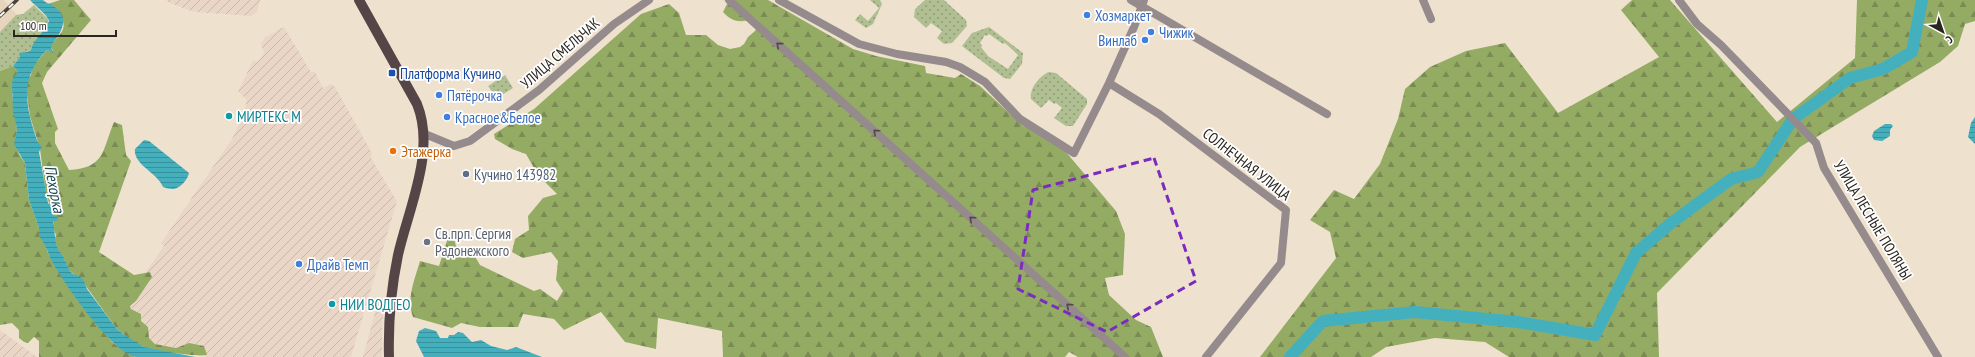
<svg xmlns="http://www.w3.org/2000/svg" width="1975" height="357" font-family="'PT Sans Narrow',sans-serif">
<defs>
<pattern id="industrial-furrows" width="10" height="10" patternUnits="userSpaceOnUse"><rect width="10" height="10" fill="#ead6c7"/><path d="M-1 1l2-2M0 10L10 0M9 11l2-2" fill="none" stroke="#c9b8aa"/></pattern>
<pattern id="grass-dots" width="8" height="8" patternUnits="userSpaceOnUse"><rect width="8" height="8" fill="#afbf92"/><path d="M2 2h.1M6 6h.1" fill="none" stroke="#8f9b77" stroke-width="1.8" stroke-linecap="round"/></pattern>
<pattern id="forest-firs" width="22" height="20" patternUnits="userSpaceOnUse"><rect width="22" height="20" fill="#94ab64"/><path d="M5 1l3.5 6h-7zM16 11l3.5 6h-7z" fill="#798b52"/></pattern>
<pattern id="water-rules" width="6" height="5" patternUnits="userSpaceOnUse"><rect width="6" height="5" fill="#44b0be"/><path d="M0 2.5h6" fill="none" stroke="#398f9a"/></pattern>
</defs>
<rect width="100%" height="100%" fill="#eee2cf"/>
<path fill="url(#industrial-furrows)" d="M166 0H260L257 12 251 16 194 12 170 3Z
M284 27 311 72H315L323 88 331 84 335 87 372 153 371 158 397 201 351 357H205L207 355 189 343 176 348 155 344 149 338 141 321 130 306 136 301 150 272 145 273 164 246 161 243 232 139 243 116 247 100 238 91 253 61H258L264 53 261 44 265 37Z
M379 298 385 300 382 326V357H363Z
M0 330 37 357H0Z"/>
<path fill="#e6d5bc" d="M0 0H4L17 15 0 32Z"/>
<path fill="url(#grass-dots)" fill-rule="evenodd" d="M870 0H880L882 4 873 24 866 28 855 20 860 14 868 21 879 8Z
M925 0H944L966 20 967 26 952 43 944 44 937 38 942 31 931 23 926 28 914 17 915 9Z
M34 5 48 19C49 32 35 38 31 50L23 53 13 66 0 71V32L16 15 23 14Z
M989 27 1023 53 1022 64 1010 79 1004 78 962 46 972 33ZM989 34 1003 44 1005 43 1018 55 1008 69 988 56 981 47 982 45 980 43 985 35 987 36Z
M1049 72 1056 73 1087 99V104L1073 126H1066L1054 118 1062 108 1056 103 1054 104 1049 100 1041 108 1031 99C1029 89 1040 75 1049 72Z
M505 75 513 88 497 98 488 86Z"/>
<path fill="url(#forest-firs)" d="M60 0H74L91 20 47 72 42 83 58 129 55 132V143L69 170C105 168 102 151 114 122L122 125 126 155 131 161 99 252 134 275 150 272 152 277 136 301 130 306 131 309 141 314V321L148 327 149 338 155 344 176 348 189 343 204 346 207 355C199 357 151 351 142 346 133 342 124 335 116 328L83 282 69 270 64 259V256C58 252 53 241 56 235L53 227 54 217 46 194 40 149 30 116 27 95V80L31 75 32 67 47 50 53 51 51 46C54 41 58 37 61 33 69 23 57 7 48 4Z
M729 0H768L853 49 876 56 925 66 926 73 955 78 961 74 980 86 1023 126 1036 131 1065 151 1116 211 1125 234 1123 275 1105 278 1109 295 1136 320 1151 327 1163 357H1078L1069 352 1065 357H723L722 331 658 318 656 349 625 342 601 312 564 330 554 319 523 314 518 327H480L461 323 452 328 413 317C406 298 415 279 420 261L439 266 448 238 454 239 456 246 474 255 480 265 534 291 540 289 557 301 563 291 556 280 558 261 551 252 523 258 512 252 515 239 529 230 528 216 543 198 557 194 538 175 526 154 512 149 495 139 494 134 534 109 641 14 669 4 679 13 686 35H706L718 45 730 49 740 47 744 44 748 37 755 31 758 25 753 19C740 23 732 22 723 12Z
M1632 0H1670L1777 122 1855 58 1857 0H1975V21L1965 24 1958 46 1940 62 1800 147 1657 293 1659 357H1509L1485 342 1435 338 1386 347 1371 357H1260L1336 258 1330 232 1310 220 1334 190 1354 199 1380 164 1398 119 1405 89 1430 67 1466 51 1505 43 1558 113 1659 57 1621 10Z
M13 66 18 72 12 94 17 129 15 140 19 154 25 163 29 200 48 253 76 298 106 335 113 343 135 357H39V341L34 337 28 343 24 342 19 338V330L12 323 0 325V71Z"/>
<path fill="url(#water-rules)" d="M30 0H43C47 4 52 4 56 8 71 20 59 35 51 46L53 53 48 50H47C23 73 24 98 33 128 36 136 36 142 42 146L39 152 48 203 53 208 51 209 52 214 58 218V220L53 222C56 233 53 248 64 256 63 261 66 260 67 265 72 277 75 273 83 279L87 289 116 328 123 334 144 347 195 357C176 357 155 357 136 357 112 353 66 286 54 265 48 255 46 244 39 236V228L29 200 25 163 14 144 17 129 13 111 12 85 13 78 18 72 13 66 20 57 19 53 27 52 31 50C33 39 44 34 49 21 46 13 36 7 30 0Z
M1975 117V144L1968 137 1971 123Z
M1885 124H1891L1893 126 1890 130V136L1882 141 1874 140 1872 136 1874 131Z
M144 140 149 141 189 173C188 179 180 189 173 189 170 189 166 188 163 187 158 173 133 165 135 149Z
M425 328 436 331 440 338H448L449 335H454L458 332 463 333 472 342 481 340 491 346 507 350 516 347 542 357H424L416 341 419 331Z"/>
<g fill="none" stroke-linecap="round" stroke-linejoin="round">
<path stroke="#44b0be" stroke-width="12" d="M1290 357 1323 321 1415 312 1518 322 1595 335 1636 253 1671 223 1731 179 1758 172 1793 119 1850 78 1883 69 1912 52 1922 0"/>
<path stroke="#968b8c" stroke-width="8" d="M729 0 1125 357
M779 0 859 44 897 54 946 62 960 67 985 82 1020 119 1074 153 1109 83 1134 27 1144 0
M1131 0 1327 114
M1423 0 1431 19
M1679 0 1697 24 1721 45 1816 143 1824 168 1938 357
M1109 83 1159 114 1286 210 1281 263 1206 357
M425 134 454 146 470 141 539 90 614 24 649 0"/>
<path stroke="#564546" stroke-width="10" d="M359 0 417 104C436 151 409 207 398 255 391 289 388 322 389 357"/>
<defs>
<path id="rail" d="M0 16 17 0"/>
</defs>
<use href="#rail" stroke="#49433a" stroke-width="3.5"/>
<use href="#rail" stroke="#fff" stroke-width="2" stroke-dasharray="6" stroke-linecap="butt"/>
</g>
<defs><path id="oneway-chevron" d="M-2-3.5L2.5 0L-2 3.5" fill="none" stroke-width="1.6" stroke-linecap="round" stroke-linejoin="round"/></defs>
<g stroke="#504945">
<use href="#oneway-chevron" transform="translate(779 45) rotate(-139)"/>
<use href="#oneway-chevron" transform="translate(876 132) rotate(-138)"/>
<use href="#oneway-chevron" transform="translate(972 219) rotate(-138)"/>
<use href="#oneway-chevron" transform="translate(1069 306) rotate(-138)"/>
</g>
<path fill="none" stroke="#7b2cbf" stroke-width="3" stroke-dasharray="8 5" stroke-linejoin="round" d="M1154 158 1196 281 1107 332 1018 289 1033 190Z"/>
<g fill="#3f7fe0" stroke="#fff" stroke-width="1.5">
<circle cx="1087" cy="15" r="4"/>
<circle cx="1151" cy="32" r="4"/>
<circle cx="1145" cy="40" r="4"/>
<circle cx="439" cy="95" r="4"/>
<circle cx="447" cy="117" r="4"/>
<circle cx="299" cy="264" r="4"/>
</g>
<rect fill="#1a4fb4" stroke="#fff" stroke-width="1.5" x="388" y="69" width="8" height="8" rx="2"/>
<g fill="#0f9aa8" stroke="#fff" stroke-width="1.5">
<circle cx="229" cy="116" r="4"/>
<circle cx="332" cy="304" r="4"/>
</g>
<circle fill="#e8710a" stroke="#fff" stroke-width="1.5" cx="393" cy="151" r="4"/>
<circle fill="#5c6f8a" stroke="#fff" stroke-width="1.5" cx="466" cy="174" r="4"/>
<circle fill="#6b7280" stroke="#fff" stroke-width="1.5" cx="427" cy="242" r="4"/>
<g text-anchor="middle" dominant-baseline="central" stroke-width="3.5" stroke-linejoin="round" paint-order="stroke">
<g font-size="15" fill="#366cbe" stroke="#fff" text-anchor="start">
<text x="1095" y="15">Хозмаркет</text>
<text x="1159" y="32">Чижик</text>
<text x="1137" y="40" text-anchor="end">Винлаб</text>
<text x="447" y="95">Пятёрочка</text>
<text x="455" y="117">Красное&amp;Белое</text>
<text x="307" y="264">Драйв Темп</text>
</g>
<g font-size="15" fill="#2a261f" stroke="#fff">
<text transform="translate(560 53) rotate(-41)">УЛИЦА СМЕЛЬЧАК</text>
<text transform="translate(1247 164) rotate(38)">СОЛНЕЧНАЯ УЛИЦА</text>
<text transform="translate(1873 220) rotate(59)">УЛИЦА ЛЕСНЫЕ ПОЛЯНЫ</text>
</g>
<g font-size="15" fill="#164399" stroke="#fff" text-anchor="start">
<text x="400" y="73">Платформа Кучино</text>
</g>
<g font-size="15" fill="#0d838f" stroke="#fff" text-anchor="start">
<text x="237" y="116">МИРТЕКС М</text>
<text x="340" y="304">НИИ ВОДГЕО</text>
</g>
<g font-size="15" fill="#c56008" stroke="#fff" text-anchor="start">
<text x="401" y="151">Этажерка</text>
</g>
<g font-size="15" fill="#4e5e75" stroke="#fff" text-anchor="start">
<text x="474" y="174">Кучино 143982</text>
</g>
<g font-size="15" fill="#5b616d" stroke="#fff" text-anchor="start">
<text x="435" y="233">Св.прп. Сергия<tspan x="435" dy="17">Радонежского</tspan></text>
</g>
<g font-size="16" font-style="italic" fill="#1d4c53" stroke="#fff">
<text transform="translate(55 189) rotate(79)">Пехорка</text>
</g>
</g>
<g transform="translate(1943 32) rotate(140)" stroke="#ffffff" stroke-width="3" paint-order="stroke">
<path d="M0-3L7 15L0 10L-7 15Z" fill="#2a261f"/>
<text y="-6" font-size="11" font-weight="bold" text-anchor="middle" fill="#2a261f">С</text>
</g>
<path d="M14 30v6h102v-6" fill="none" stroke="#2a261f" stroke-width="2"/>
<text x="20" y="30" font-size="12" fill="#2a261f" stroke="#ffffff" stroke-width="3" paint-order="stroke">100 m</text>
</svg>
